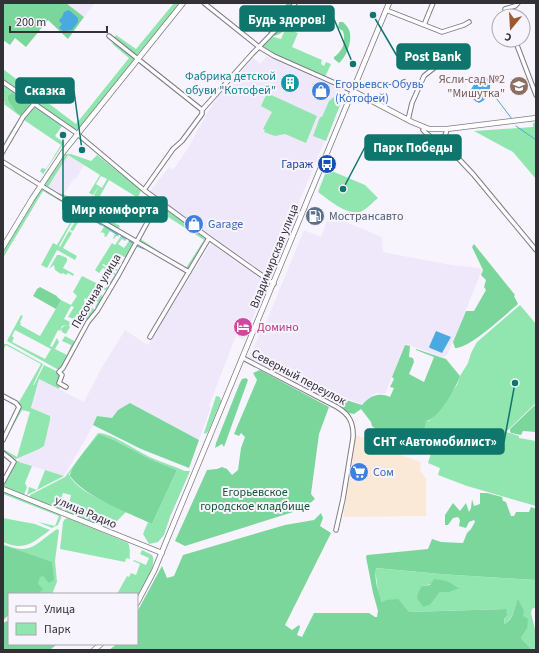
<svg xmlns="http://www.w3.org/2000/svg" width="539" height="653" font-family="'Source Sans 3',sans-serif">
<rect width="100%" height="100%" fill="#f8f4fe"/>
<path fill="#fbe9d8" d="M355,435L402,448L401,455L421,462L420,470L426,479V516L344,517V511L353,460L351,458Z"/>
<path fill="#efe8fb" d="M66,3H95L84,17Z
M267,56L342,90L340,94L344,95L268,276L152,193L151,190L169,167L173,170L188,148L209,110L218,97L253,58L260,64Z
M68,155L84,165L76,179L74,178L64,194L62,193L61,195L48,187Z
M329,215L382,237L383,252L451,265L480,268L482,270L448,354L443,357L405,344L385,394L376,393L367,399L361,404L345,398L339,406L249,359L263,325H265L304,230L321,237Z
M211,243L267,283L244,340L236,336L209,406L211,407L199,440L130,403L118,410L112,418L97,416L88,435L64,476L18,462L39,379L84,402L101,369L125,330L148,345Z"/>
<path fill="#91e6af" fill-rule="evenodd" d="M174,3H181L137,55L136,56L114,38L116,35L136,49Z
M289,30L298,33L292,47L322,60L321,64L324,66L326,62L331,64L325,77L275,55L262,47L271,36L281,39L284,32Z
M111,43C119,44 131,53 134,60L79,130L74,129L3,79V69L76,124L129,58Z
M3,84L29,102L31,105L3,148C4,141 15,124 21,117L4,104L5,102L3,101Z
M267,93L317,116L306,143L285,134L275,136L264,132L265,130L263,129L272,112L261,106Z
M334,97L342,100L326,141L313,136L320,117H322L329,101Z
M33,108H37L62,126L55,136L64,143L43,174L40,171L42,168L46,169L61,145L24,120L4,152L6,153L3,157V152L23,119Z
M536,122V179L513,152L474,131L533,127V123Z
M66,154H71L91,161L97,155L141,190L138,198L109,180L92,210L120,226L118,230L85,211L87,208L90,209L92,207L89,206L92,202L95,203L96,200L92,198L94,196L98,198L94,195L99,186L102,188L107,179L101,176L96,184L99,186L93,195L89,193L100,175L68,155L48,187L61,195L62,193L83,205L81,208L44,185Z
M327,169L365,185L378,198C373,202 366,210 360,212C346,215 329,200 318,192Z
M42,188L78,211L59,246L60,247L69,231L72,233L63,248L77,256L75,260L57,250L47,268L41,265L53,243L57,245L77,211L43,191L3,258V251Z
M158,205L163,206L206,239L189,270H187L173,262V261L186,268L204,240L157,210L141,238L142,240L169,258L168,259L140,241V238Z
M81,212L119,234L118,236H116L114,239L113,238L115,234L110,231L106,237L104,236L105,234L102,232L100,233L104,227L83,214L73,231L70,230Z
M121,236L126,240L125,241L122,239L118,244L124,248L129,241L134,243L126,258L119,254L112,266L118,270L117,271L103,264L102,265L116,274L108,289L105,290L96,285L92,292L96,295L98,293L102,295V299L97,308L95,307L98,302L96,301L97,299L90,295L88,300L85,298L84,300L85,303L82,310L87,313L90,307L96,310L88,320L77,314L74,319L68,317L74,307L71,306L64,319L70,322L69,324L71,326L68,325L70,327L66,334L62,332L61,329L64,326L67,325L62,326L60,331L58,330L50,346L52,347L57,338L59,342L55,349L67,355L71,345L62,341L65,336L76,342L61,369H57L7,341L21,315L23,316L20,322L21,323L20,325L40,336L61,300L71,305L77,296L73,292L82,276L106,288L115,275L103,268L99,273L95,270L112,243L115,245ZM15,330L51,349L45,359L12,342L14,338L12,336Z
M57,255H60L67,258V261L63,268L74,274L73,276L68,273L66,275L63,273L61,274L55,270L54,265L49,269Z
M520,305L536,324V403L506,432L519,436V438L536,441V506L467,486L438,475L440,468L428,463L432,450L402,446V443L412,429L426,421H429L437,413L457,385L460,376L468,363L471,353L477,342Z
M4,344H7L43,364L33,385H34L44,365L58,372L60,374L57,383L60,385L59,389L39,379L31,408L50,416V420L44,446L39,449L16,459L3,452V449L17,457L30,412L22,410L3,444V441L22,406L3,395V394L19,402L41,364L6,345L3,350Z
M216,396L220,397L221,401L208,432L205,434L204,433Z
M98,433C112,433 138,452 152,458C163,463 174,466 185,471H190L170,517L164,535L158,542L149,544L143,534L148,522L152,524L177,470L150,459L114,440L99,434L75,465L69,474C75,491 111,504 126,512L110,528L91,523L65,511L66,503L69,504L71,495L63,493L60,501L64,503L62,510L30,497V495L65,477Z
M17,461H19V462L32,466L25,483L27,487L24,495L5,487L3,485Z
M45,470L64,476L27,495L29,487L37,490Z
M3,491L61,515V518L58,525L52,528L38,522L55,526L59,516L3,494Z
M3,518L35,524L50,530C34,542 24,552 3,542Z
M68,518L128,543C131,548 129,554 130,559L126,558L125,562L60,549L63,522L65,519Z
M57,529L59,530L55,561L57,582L52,594H40L38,584L40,576H43L53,580L3,544C31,556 35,544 57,529Z
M142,550L152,555C158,564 143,587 137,596V594H117L127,576L129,577L131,573L136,575L140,564L133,561L134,560L146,565L149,558L140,554Z
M375,568L440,574L536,580V607L532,609L531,613L536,633V650H532L521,638L527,629L523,616L516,603C515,610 511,621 504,624L505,609L409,612L382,602L378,592ZM447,581L450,583L459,587V588L450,592H440L431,604L422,586Z"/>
<path fill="#7bd69c" d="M3,3H66L84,17L68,39L48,20L26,47L15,38L10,45L3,40Z
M287,3H294L293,10L296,14L295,21L292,27C284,30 281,34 274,36L268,33L271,26Z
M339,22H343C345,24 348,27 349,30C353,40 347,56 339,63L334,59V57C343,50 346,43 343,31L338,28Z
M12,93L28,103L29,106L22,114L20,115L16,112L8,100V96Z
M474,244L515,295L514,296L518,304C506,314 469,349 455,348L453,342L466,311H474L486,290L484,287L486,280L481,275L483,270L472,247Z
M40,287L57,296V297L61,300L56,309L33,296L37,289Z
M405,345L410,346L409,357L413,358L414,362L409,374L424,382L434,357L416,350V349L446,359L460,376C457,386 438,420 426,421L424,429H412L402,443H397L398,440L391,434C384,435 377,430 372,426L371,422L361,409L354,414L349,413L341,407L346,402L343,399L362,405C369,396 379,392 390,397L394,388L390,387L394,379L392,377Z
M260,370L329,407L319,434L311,494L315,499L303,509L185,546L175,541L207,470L217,469L222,467L227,469L232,475L238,470L241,448L245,437L241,433L239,436L234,434L257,380L253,373Z
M246,378L248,380L224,447L222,444L215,448L216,443L239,385L242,379Z
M130,403L199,440L189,468L141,449L93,425L97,416L112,418L118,410Z
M535,405L536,432L523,431L521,435L511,433L510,431V429Z
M99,434L114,440L150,459L177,470L152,524C129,513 85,497 70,476C70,466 92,443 99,434Z
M480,493H487L502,497L503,501L506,502L511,516H514L516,512H529L531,507L536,509V580L440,574L376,568C374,579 378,592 382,602L387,600L398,599L409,612L506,609L507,615L504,619V624C514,620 514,607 518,599L524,611L523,616L528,619L527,629L521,638L532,650H109L117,644H137V612L162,566L167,578L174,576L183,555L285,525L314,520L321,513L323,518L320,526L331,533L285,625L292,630L299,625L300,627L297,635L302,637L314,613H369L375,617H377L378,611L373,593L366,557L367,555L428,549L432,539L441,542L463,543L467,533L471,529L475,522L474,520L469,522L466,528L459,526L460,520L458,517L453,518L448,525H445V515L453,503L460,511L466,503L469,512L471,508L472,499L474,506L480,504Z
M3,545L52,562L54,580L49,583L43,576L40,577L38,584L43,589L39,593L40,594H9V615L3,620Z
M434,579L447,581L460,588L450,592H440L431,604L423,607L417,598L418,593L422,586L430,585Z
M9,620V644H57L50,650H3V623Z"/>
<path fill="#4aa9e1" d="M69,10L78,18V22L72,30L63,31L59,28L62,24L59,21L60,19L62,17L64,12Z
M485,76L490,81C491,90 488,100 479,103L475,101L469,94C471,87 478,79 485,76Z
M436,331L451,337L442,353L430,348L429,347Z"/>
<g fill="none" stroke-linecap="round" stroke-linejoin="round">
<path stroke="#4aa9e1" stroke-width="1" d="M490,90L512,119
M516,126L536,140
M82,213L101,225
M104,226L118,235
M121,236L126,239
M129,241L133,243
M137,246L144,249"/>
<g stroke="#807c87" stroke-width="5.5">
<path id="minor" d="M204,3L259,47L274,56L353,91
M386,10L442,32L464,25L469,22
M506,16L505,9L515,6L518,3
M424,25L433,3
M109,36L202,110
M515,40L536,95
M3,82L75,132L144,190L209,238L274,284
M408,120L412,103L424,76L434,68
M424,127L423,130L427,134L457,157L473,174L536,250
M441,144L446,133L447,129
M3,151L23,117L34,104
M3,162L58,196L189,272
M144,190L173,149L182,141L202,114V110L252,54L286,19L295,3
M150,337L209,238
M243,358L337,407C349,414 354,423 353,438L343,499L336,530
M66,387L59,383L62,375L59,372L63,368L88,322L97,311L119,274L159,201
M3,396L16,403L19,407L3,440
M3,453L14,462L3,482"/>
</g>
<g stroke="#807c87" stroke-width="6">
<path id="tertiary" d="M353,91L412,122L429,129H447L536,118
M3,247L32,199L64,151L183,3
M3,489L162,553
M137,603L154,571L389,3
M94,650L101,644"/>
</g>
<use href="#minor" stroke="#fff" stroke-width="3.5"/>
<use href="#tertiary" stroke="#fff" stroke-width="4.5"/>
</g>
<defs>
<g id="building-disc" transform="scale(1)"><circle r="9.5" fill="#0f9aa8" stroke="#f8f4fe"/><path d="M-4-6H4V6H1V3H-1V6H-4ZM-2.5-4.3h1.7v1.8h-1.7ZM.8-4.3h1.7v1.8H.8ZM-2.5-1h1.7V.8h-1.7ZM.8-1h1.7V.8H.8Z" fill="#fff"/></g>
<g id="school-disc" transform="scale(1)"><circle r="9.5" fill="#8d6e63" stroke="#f8f4fe"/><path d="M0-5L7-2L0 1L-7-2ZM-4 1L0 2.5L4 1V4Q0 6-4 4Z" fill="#fff"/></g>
<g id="shop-disc" transform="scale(1)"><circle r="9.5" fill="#3f7fe0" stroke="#f8f4fe"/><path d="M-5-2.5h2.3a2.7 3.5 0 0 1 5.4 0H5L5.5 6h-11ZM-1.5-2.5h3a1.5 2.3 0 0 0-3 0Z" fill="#fff"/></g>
<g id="bus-disc" transform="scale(1)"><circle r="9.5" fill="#1a4fb4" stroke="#f8f4fe"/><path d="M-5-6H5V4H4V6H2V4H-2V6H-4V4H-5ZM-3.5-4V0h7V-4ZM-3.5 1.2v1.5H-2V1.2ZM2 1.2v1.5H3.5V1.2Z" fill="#fff"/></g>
<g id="fuel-disc" transform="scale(1)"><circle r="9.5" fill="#5c6f8a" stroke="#f8f4fe"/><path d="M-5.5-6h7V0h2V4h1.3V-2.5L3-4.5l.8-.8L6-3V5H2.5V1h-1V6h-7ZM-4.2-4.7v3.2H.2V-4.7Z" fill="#fff"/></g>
<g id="hotel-disc" transform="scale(1)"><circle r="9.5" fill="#d1479c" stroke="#f8f4fe"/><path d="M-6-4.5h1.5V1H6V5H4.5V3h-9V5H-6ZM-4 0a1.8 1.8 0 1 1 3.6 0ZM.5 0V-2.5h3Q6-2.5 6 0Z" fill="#fff"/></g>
<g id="supermarket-disc" transform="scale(1)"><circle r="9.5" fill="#3f7fe0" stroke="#f8f4fe"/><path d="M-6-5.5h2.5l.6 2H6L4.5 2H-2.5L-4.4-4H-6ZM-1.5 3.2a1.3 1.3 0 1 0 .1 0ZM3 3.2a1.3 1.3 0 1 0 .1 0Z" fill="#fff"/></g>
</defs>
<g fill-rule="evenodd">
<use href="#building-disc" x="290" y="83"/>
<use href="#school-disc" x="519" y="86"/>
<use href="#shop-disc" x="321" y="91"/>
<use href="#bus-disc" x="327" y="164"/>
<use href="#fuel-disc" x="315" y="216"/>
<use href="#shop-disc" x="194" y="224"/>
<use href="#hotel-disc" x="243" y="327"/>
<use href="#supermarket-disc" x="359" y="472"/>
</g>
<g text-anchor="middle" stroke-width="4" stroke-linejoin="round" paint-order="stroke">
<g font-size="12" fill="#0d838f" stroke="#f8f4fe" text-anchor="end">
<text x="276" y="80">Фабрика детской<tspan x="276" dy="14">обуви "Котофей"</tspan></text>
</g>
<g font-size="12" fill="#785e54" stroke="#f8f4fe" text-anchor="end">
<text x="505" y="83">Ясли-сад №2<tspan x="505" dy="14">"Мишутка"</tspan></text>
</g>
<g font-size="12" fill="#366cbe" stroke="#f8f4fe" text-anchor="start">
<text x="335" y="88">Егорьевск-Обувь<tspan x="335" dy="14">(Котофей)</tspan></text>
<text x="208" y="228">Garage</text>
<text x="373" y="476">Сом</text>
</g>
<g font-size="12" fill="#164399" stroke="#f8f4fe" text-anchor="end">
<text x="313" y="168">Гараж</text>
</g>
<g font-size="12" fill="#4e5e75" stroke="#f8f4fe" text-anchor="start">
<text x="329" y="220">Мострансавто</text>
</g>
<g font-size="12" fill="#323135" stroke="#f8f4fe">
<text transform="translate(274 256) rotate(-68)" y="4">Владимирская улица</text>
<text transform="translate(96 291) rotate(-59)" y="4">Песочная улица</text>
<text transform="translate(299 377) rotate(28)" y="4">Северный переулок</text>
<text transform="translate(86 512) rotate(23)" y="4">улица Радио</text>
</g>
<g font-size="12" fill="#b23c85" stroke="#f8f4fe" text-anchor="start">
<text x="257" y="331">Домино</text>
</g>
<g font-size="12" fill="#145733" stroke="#f8f4fe">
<text x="255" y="496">Егорьевское<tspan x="255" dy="14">городское кладбище</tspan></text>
</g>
</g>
<path fill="none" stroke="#0f766e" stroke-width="1.5" d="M353 64L334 19M373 15L397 56M82 150L74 91M343 189L365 147M63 135L63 210M515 383L504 442"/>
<g fill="#0f766e" stroke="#f8f4fe" stroke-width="1.5">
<circle cx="353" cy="64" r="4"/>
<circle cx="373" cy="15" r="4"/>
<circle cx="82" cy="150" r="4"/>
<circle cx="343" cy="189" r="4"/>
<circle cx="63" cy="135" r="4"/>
<circle cx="515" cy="383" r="4"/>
</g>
<g fill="#0f766e" stroke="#0f766e" stroke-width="1.5">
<rect x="240" y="6" width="94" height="25" rx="4"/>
<rect x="397" y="44" width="73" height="25" rx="4"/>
<rect x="16" y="78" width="58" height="25" rx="4"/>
<rect x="365" y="135" width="96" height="25" rx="4"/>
<rect x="63" y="197" width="104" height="25" rx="4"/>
<rect x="365" y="429" width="139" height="25" rx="4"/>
</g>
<g font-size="13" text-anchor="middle" font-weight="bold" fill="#fff">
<text x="287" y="24">Будь здоров!</text>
<text x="433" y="61">Post Bank</text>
<text x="45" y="95">Сказка</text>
<text x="413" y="152">Парк Победы</text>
<text x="115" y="214">Мир комфорта</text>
<text x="435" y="446">СНТ «Автомобилист»</text>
</g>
<rect width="539" height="653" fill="none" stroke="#323135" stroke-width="8"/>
<rect x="8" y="593" width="130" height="52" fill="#f8f4fe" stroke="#a9a6ae"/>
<rect x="16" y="606" width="20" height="6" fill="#ffffff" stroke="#a9a6ae"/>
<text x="44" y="613" font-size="12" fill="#323135">Улица</text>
<rect x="16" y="623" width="20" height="12" fill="#91e6af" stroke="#a9a6ae"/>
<text x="44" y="633" font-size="12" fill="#323135">Парк</text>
<g transform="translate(511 28) rotate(198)"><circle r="19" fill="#f8f4fe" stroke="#a9a6ae"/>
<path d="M0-3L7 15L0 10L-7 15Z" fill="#9e5a2c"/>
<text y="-6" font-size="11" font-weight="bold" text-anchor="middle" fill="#323135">С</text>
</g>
<path d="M10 26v6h97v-6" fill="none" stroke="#323135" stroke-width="2"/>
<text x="16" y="26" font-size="12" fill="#323135" stroke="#f8f4fe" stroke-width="3" paint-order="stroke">200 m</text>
</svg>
